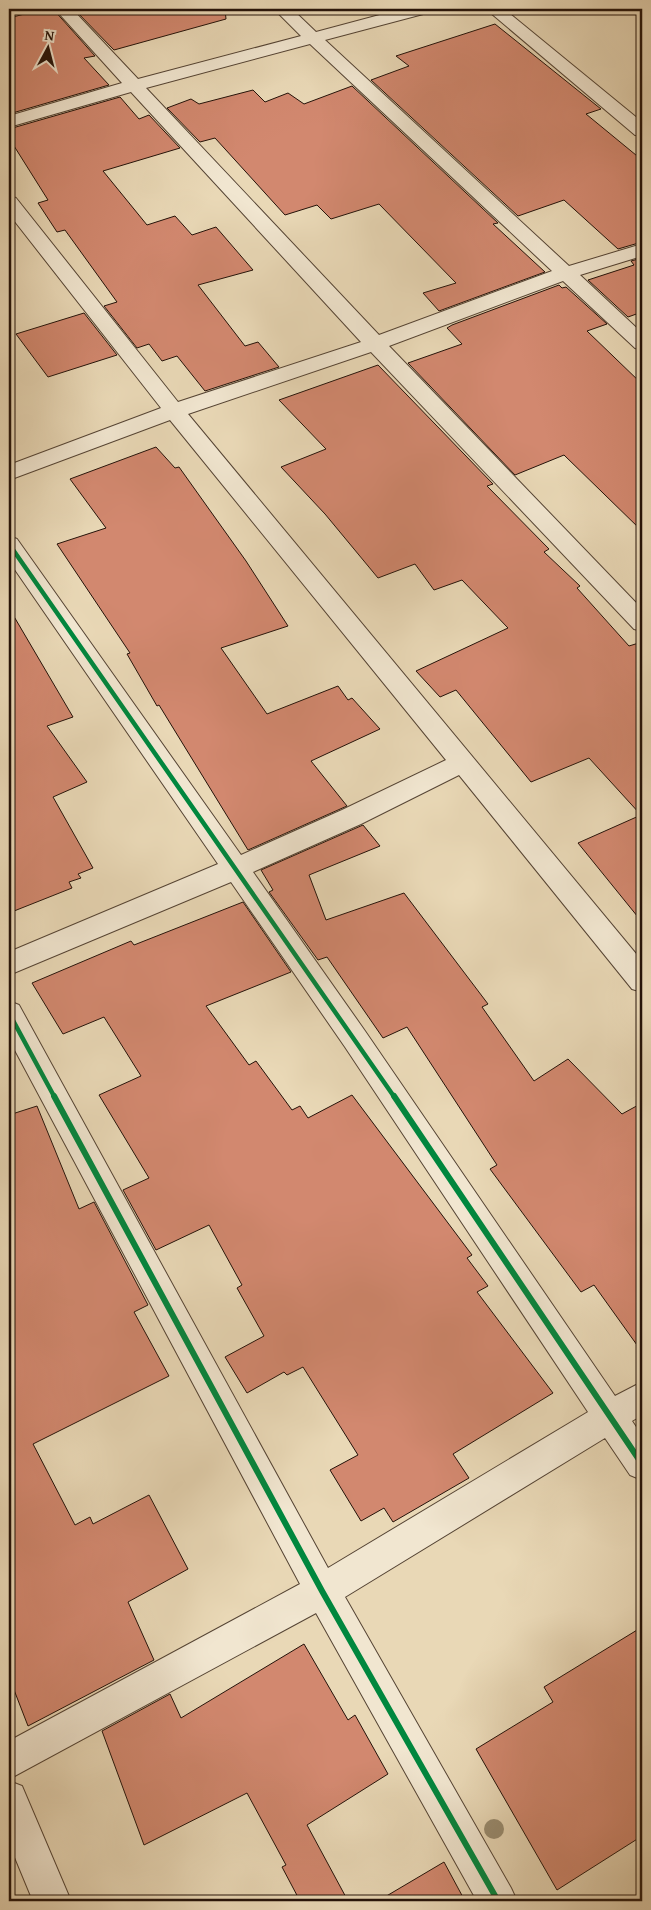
<svg xmlns="http://www.w3.org/2000/svg" width="651" height="1910" font-family="'Gentium Book Plus',serif">
<rect width="100%" height="100%" fill="#e9d8b6"/>
<filter id="stains"><feTurbulence type="fractalNoise" baseFrequency=".004" numOctaves="4"/><feColorMatrix values="0 0 0 0 .2 0 0 0 0 .09 0 0 0 0 .02 0 0 0 .5 -.17"/></filter>
<radialGradient id="worn" r=".72"><stop offset=".6" stop-color="#630" stop-opacity="0"/><stop offset="1" stop-color="#630" stop-opacity=".3"/></radialGradient>
<path fill="#d2886f" stroke="#241209" d="M44,9H53L95,56L84,58L109,85L9,114V18Z
M74,9H225L226,19L114,50Z
M495,24L601,109L586,114L642,160V242L618,249L564,200L518,216L371,80L409,66L396,56Z
M352,86L498,223L493,224L545,272L439,311L423,293L456,283L379,204L331,219L317,205L285,215L215,138L200,142L167,108L191,99L199,104L253,90L265,102L288,93L304,104Z
M120,97L139,119L149,115L180,148L103,171L147,225L175,216L192,235L216,227L253,270L198,285L245,346L258,342L279,367L205,391L177,356L162,361L149,344L137,348L104,306L117,302L65,230L57,232L38,203L48,200L9,138V129Z
M642,258V312L628,317L588,280L634,265L631,261Z
M559,285L562,288L566,287L607,324L587,331L642,384V531L564,455L515,475L408,363L462,344L447,328L452,325Z
M84,313L117,355L48,377L16,334Z
M378,365L493,484L487,486L549,549L544,552L580,586L577,588L629,646L642,642V922L578,843L641,815L589,758L531,782L456,690L440,697L416,671L508,628L462,580L434,590L415,564L378,578L325,514L281,467L326,449L279,400Z
M156,447L175,468L179,467L246,561L288,626L221,648L267,714L338,686L348,700L352,698L380,729L311,761L347,806L248,850L159,705L157,706L127,654L130,653L57,544L106,528L70,479Z
M9,608L73,717L47,726L87,782L53,797L93,868L78,874L81,878L69,882L72,888L9,913Z
M363,825L380,846L309,875L326,920L404,893L488,1004L482,1007L534,1081L568,1059L622,1114L642,1103V1352L594,1285L581,1292L490,1169L497,1165L407,1027L383,1038L327,957L318,960L269,892L273,890L261,870Z
M243,902L291,972L206,1006L249,1065L256,1061L292,1110L300,1106L308,1118L352,1095L472,1255L467,1258L488,1286L477,1292L553,1393L453,1454L469,1478L393,1522L384,1508L361,1521L330,1470L358,1455L303,1367L287,1375L284,1372L247,1393L225,1357L264,1336L237,1288L242,1285L209,1225L156,1250L123,1190L149,1178L99,1095L141,1076L104,1017L63,1034L32,983L131,941L134,945Z
M37,1106L79,1209L94,1202L148,1305L134,1312L169,1376L33,1444L75,1525L90,1517L93,1524L149,1495L188,1569L128,1602L154,1660L28,1726L9,1677V1115Z
M642,1627V1836L557,1890L476,1749L553,1702L544,1687Z
M304,1644L348,1720L355,1715L388,1774L307,1825L348,1901H300L282,1867L286,1865L247,1793L144,1845L102,1731L170,1694L181,1718Z
M444,1862L465,1901H378Z"/>
<g fill="none" stroke-linecap="round" stroke-linejoin="round">
<g stroke="#554434" stroke-width="2">
<path id="minor" d="M55,9H72L138,79L301,36L274,9H292L316,32L402,9H429L427,13L325,40L569,266L642,244V256L580,275L642,333V350L635,348L563,281L389,346L642,609V631L634,629L371,352L188,414L642,961V992L632,989L459,775L361,824L253,872L365,1031L615,1396L642,1382V1415L632,1421L642,1436V1480L630,1475L605,1438L345,1597L511,1888L517,1901H477L316,1613L9,1779V1741L300,1584L9,1039V1001L19,1005L328,1568L588,1412L345,1047L231,882L9,975V952L218,864L9,561V536L17,539L241,855L342,810L446,760L170,420L9,480V465L161,408L9,214V196L16,198L178,402L361,342L131,92L9,127V116L122,83ZM310,44L552,271L379,335L146,88Z
M486,9H504L642,122V136L635,135Z
M9,1781L22,1786L71,1901H33L9,1843Z"/>
</g>
<use href="#minor" fill="#f1e6d0" fill-rule="evenodd"/>
<g stroke="#f1e6d0" stroke-width="8">
<path id="cycleway-far1" d="M9,544L395,1098
M9,1013L55,1098"/>
</g>
<g stroke="#f1e6d0" stroke-width="9">
<path id="cycleway" d="M54,1096L322,1591L498,1901
M394,1096L642,1464"/>
</g>
<use href="#cycleway-far1" stroke="#00873e" stroke-width="4.5"/>
<use href="#cycleway" stroke="#00873e" stroke-width="6"/>
</g>
<circle fill="#998c70" cx="494" cy="1829" r="10"/>
<rect width="651" height="1910" fill="none" stroke="#e9d8b6" stroke-width="30"/>
<rect x="10" y="10" width="631" height="1890" fill="none" stroke="#241209" stroke-width="2.5"/>
<rect x="15" y="15" width="621" height="1880" fill="none" stroke="#241209"/>
<g transform="translate(48 48) rotate(7)" stroke="#f1e6d0" stroke-width="4" paint-order="stroke">
<path d="M0-4L9 19L0 12L-9 19Z" fill="#241209"/>
<text y="-8" font-size="14" font-weight="bold" text-anchor="middle" fill="#241209">N</text>
</g>
<rect width="100%" height="100%" filter="url(#stains)"/>
<rect width="100%" height="100%" fill="url(#worn)"/>
</svg>
